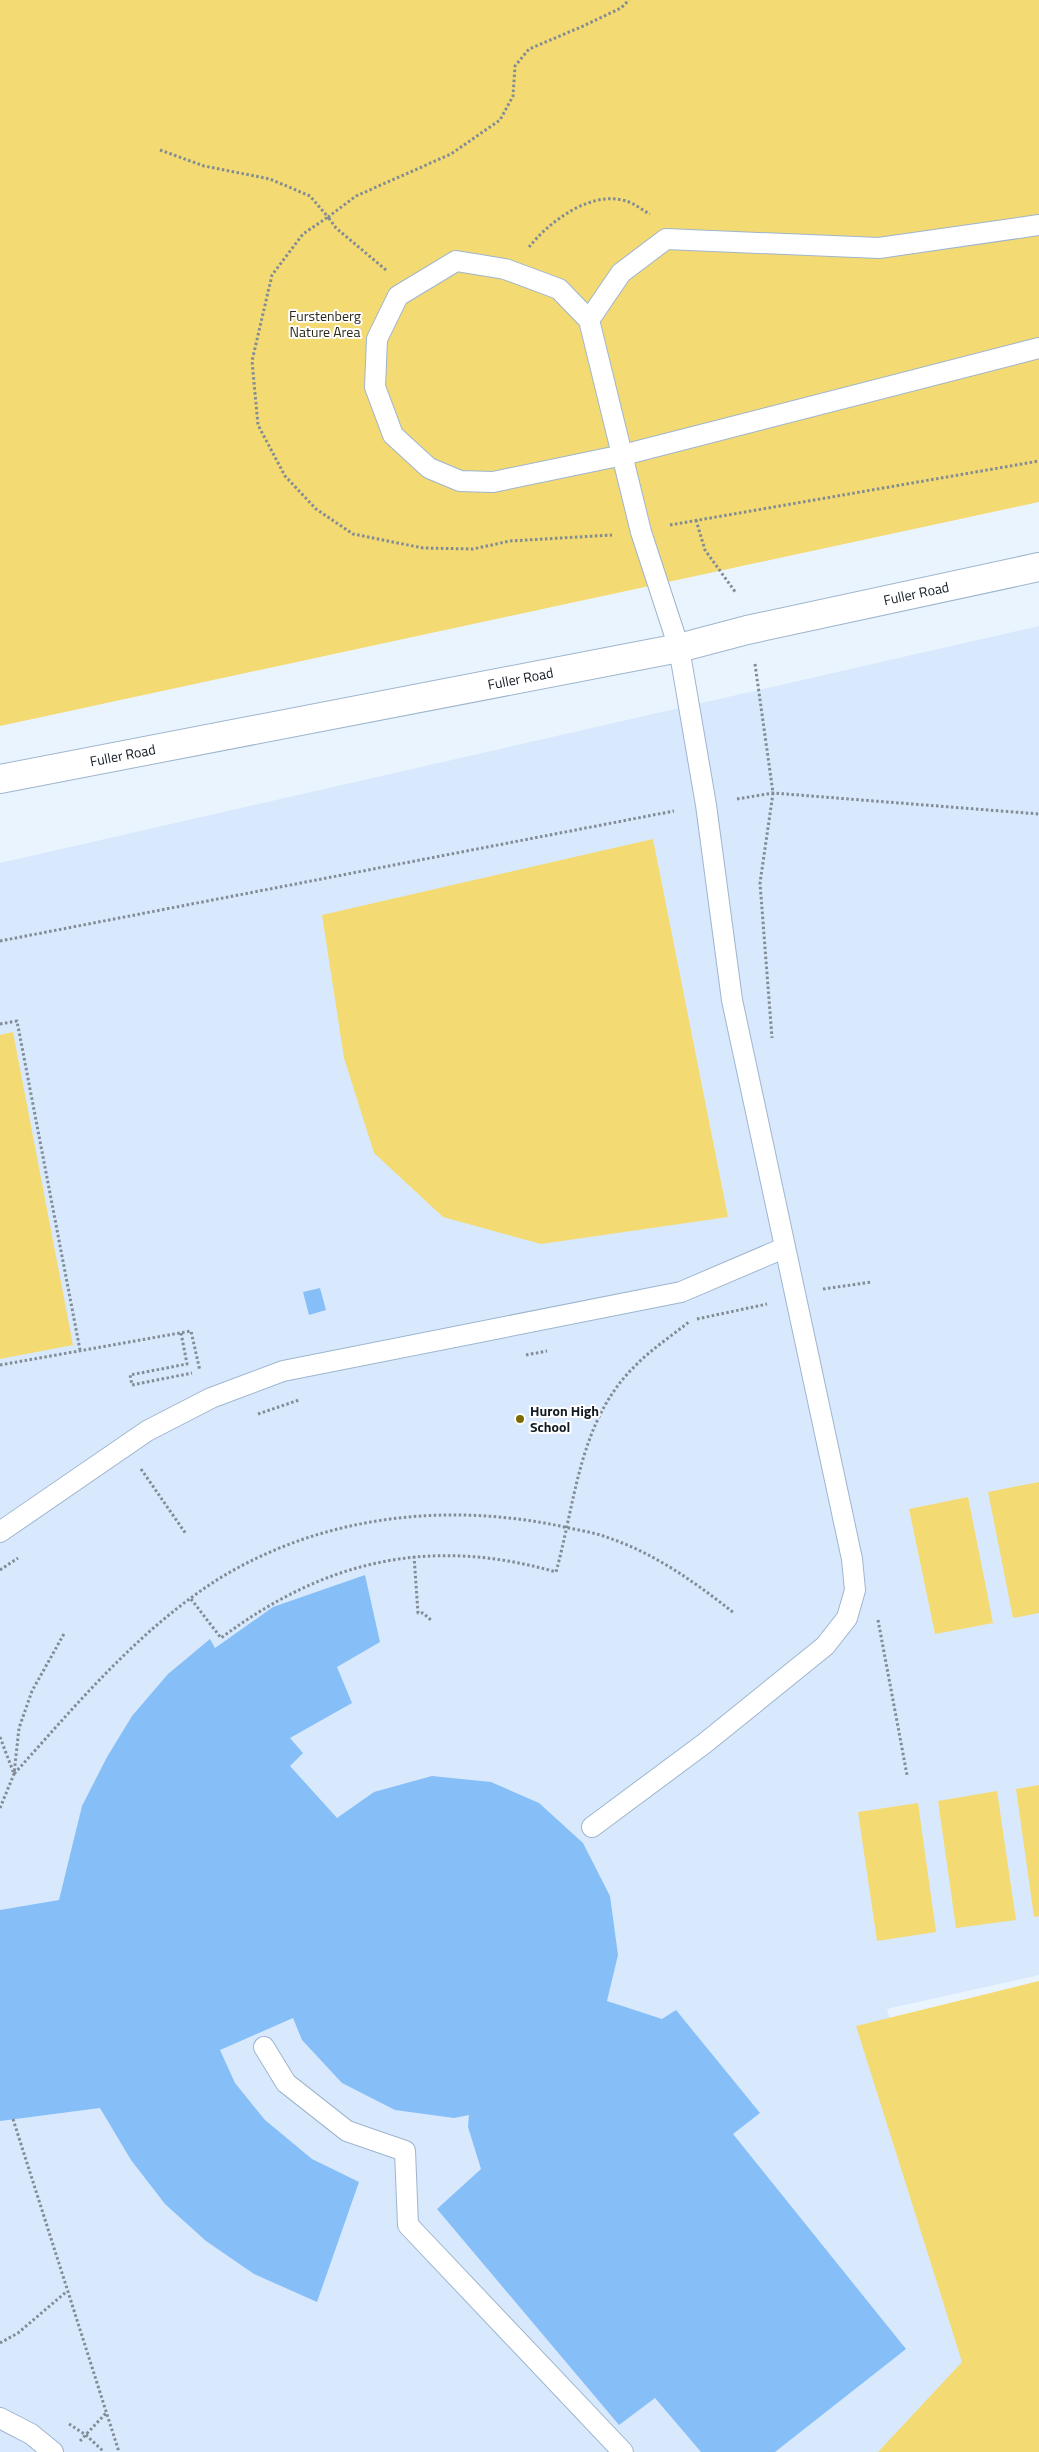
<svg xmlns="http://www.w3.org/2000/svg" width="1039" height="2452" font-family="'Titillium Web',sans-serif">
<rect width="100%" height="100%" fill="#eaf4fe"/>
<path fill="#d8e9fd" d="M1039,626V1975L887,2009L986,2367L908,2452H0V863Z"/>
<path fill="#f4da73" d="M0,0H1039V502L0,726Z
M653,839L728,1217L541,1244L443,1217L374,1153L344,1058L322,915Z
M13,1032L73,1345L0,1359V1035Z
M1039,1482V1613L1013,1618L988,1492Z
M968,1497L993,1623L935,1634L909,1509Z
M1039,1785V1916L1034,1917L1016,1789Z
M997,1791L1016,1920L956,1928L938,1801Z
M918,1803L936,1932L877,1941L858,1812Z
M1039,1981V2452H878L962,2362L856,2026Z"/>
<path fill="#86bef8" d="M320,1288L326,1310L309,1315L303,1292Z
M365,1575L380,1642L337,1667L352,1703L290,1738L303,1753L290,1766L337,1818L374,1792L432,1776L491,1782L539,1803L583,1843L610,1896L618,1955L607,2001L662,2019L676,2010L760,2113L733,2134L906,2349L775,2452H701L655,2398L619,2425L437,2209L481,2169L468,2127L469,2115L454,2118L395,2110L342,2083L302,2040L293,2018L220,2050L235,2083L265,2120L312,2159L359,2182L317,2302L254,2274L206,2241L165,2204L131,2160L100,2108L0,2121V1910L59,1900L82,1806L107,1757L132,1716L168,1674L210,1639L215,1648L273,1607Z"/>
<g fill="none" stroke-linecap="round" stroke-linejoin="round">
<g stroke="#9eb5ce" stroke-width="22">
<path id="lane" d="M589,320L621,273L666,239L879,248L1039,225
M0,1532L147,1431L211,1398L283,1371L681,1292L784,1248
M592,1827L705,1743L825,1646L847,1618L855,1590L852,1559L732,1000L706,805L679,648L641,532L589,320L559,289L505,269L456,261L398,296L377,339L375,387L393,435L429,468L460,481L493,482L623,455L1039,348
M264,2047L286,2083L347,2131L405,2151L408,2225L623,2452
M0,2418L31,2434L53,2452"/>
</g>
<g stroke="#9eb5ce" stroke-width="30">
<g id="secondary">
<path id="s1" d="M0,779L679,648L747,630L1039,567"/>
</g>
</g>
<path stroke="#828c95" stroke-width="3" stroke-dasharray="2.5 2.5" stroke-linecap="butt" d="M160,150L204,166L270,179L310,196L328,217L356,196L451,154L500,120L513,96L515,66L529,49L581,27L621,8L629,0
M529,247C550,221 591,190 626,201C634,203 642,210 650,214
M386,270L336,228L328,217L303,234L272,275L252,361L258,425L285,476L316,509L353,534L423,548L473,549L510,541L612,535
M696,520L705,550L736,593
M670,525L1039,461
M755,664L773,793L760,883L772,1038
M737,799L773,793L1039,814
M0,941L674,811
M0,1024L17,1021L80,1350
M823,1289L872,1282
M697,1319L767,1304
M181,1333L187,1364L130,1375L132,1385L192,1373
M526,1355L547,1351
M0,1365L191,1331L200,1371
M258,1414L299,1400
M141,1469L186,1534
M414,1556L418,1613H423L432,1621
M0,1570L18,1558
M191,1599L221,1638C325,1560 430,1536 556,1572C576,1500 579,1419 637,1364C653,1348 673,1335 690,1321
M878,1620L907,1775
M0,1737L14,1774C77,1704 139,1629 220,1578C322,1516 444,1502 560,1526C576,1530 594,1532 609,1538C656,1554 696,1583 734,1613
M0,1808L14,1774L19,1728L32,1691L65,1632
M13,2119L119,2452
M0,2343L18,2333L66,2292
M69,2424L86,2435L104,2452
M80,2441L107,2412"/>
<use href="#lane" stroke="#fff" stroke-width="20"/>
<use href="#secondary" stroke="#fff" stroke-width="28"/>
</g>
<circle fill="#7e6a02" stroke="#fff" stroke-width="2" cx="520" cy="1419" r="5"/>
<g text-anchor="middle" stroke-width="4" stroke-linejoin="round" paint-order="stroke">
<g font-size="14" fill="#2e2917" stroke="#fff">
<text x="325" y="321">Furstenberg<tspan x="325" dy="16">Nature Area</tspan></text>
</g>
<g font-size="14" fill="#131c25" stroke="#fff">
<text dy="5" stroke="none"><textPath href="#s1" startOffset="935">Fuller Road</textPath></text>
<text dy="5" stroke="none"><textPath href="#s1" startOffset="530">Fuller Road</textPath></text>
<text dy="5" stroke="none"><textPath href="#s1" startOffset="125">Fuller Road</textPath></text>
</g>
<g font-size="14" font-weight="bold" fill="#131c25" stroke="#fff" text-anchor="start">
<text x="530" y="1416">Huron High<tspan x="530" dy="16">School</tspan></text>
</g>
</g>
</svg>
